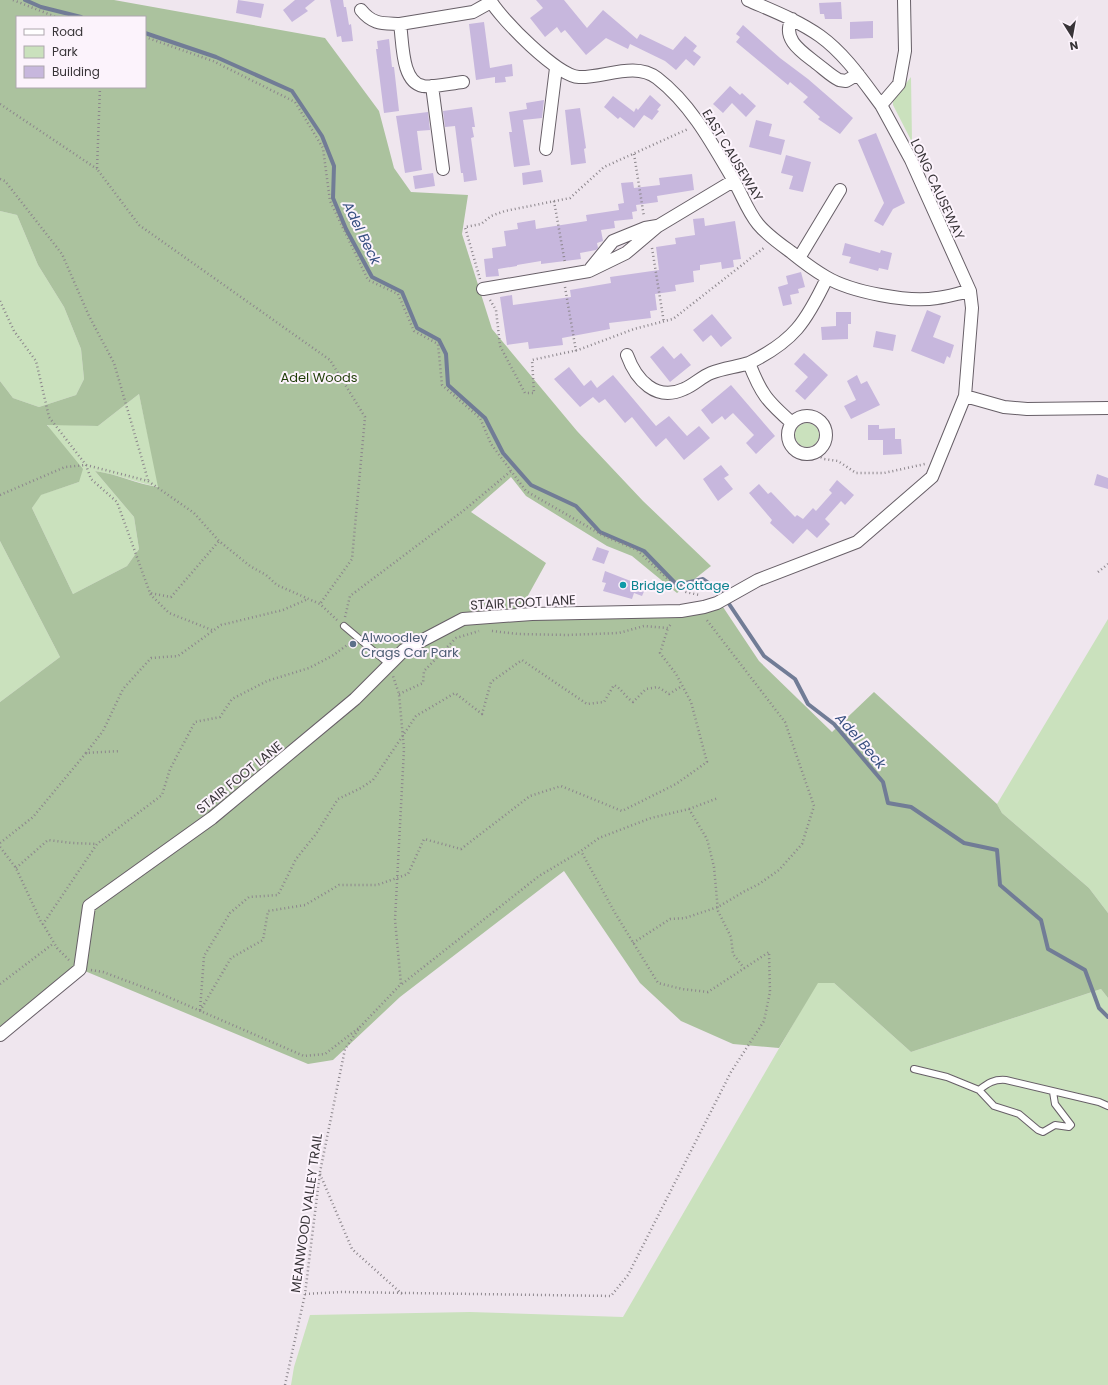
<svg xmlns="http://www.w3.org/2000/svg" width="1108" height="1385" font-family="Poppins,sans-serif">
<rect width="100%" height="100%" fill="#efe6ee"/>
<path fill="#cae1bd" d="M911,77L912,142L893,105V100Z
M0,211L17,215L38,265L64,307L81,349L84,379L76,395L39,407L13,398L0,381Z
M139,394L159,487C137,483 117,474 95,471L134,517L139,549L127,566L73,594L32,508L40,495L79,482L47,424L98,426Z
M795 435a12 12 0 1 1 24 0a12 12 0 1 1-24 0Z
M0,541L60,657L0,702Z
M1108,619V913L1089,888L1002,813L997,804Z
M817,983H834L911,1052L1101,989L1108,998V1385H291L294,1367L310,1315L470,1312L623,1317Z"/>
<path fill="#abc29e" fill-rule="evenodd" d="M0,0H114L325,38L379,111L394,168L411,192L468,195L462,234L492,329L577,431L643,501L711,566L677,593L632,556L607,546L526,496L511,477L471,512L546,563L515,619L672,617L723,607L759,661L832,732L874,692L997,804L1002,813L1089,888L1108,913V998L1101,989L911,1052L834,983H818L779,1048L733,1044L681,1021L640,983L564,871L400,997L333,1060L308,1064L80,969L0,1035V702L60,657L0,541V381L13,398L39,407L76,395L84,379L81,349L64,307L38,265L17,215L0,211ZM17,17H145V87H17ZM139,394L158,487C137,484 117,474 95,471L134,517L139,549L127,566L73,594L32,508L41,495L79,482L83,469L47,425L98,426Z"/>
<g fill="none" stroke-linecap="round" stroke-linejoin="round">
<path stroke="#717c96" stroke-width="4" d="M25,0L41,7L81,17
M145,33L216,57L292,91L322,136L334,166L333,198L346,229L372,277L402,292L417,328L439,340L446,354L448,385L485,418L503,453L531,485L576,506L600,532L644,551L677,585L703,579L721,592L764,656L795,679L808,704L834,724L883,782L888,803L911,807L964,843L997,850L1000,885L1041,920L1048,949L1085,970L1099,1008L1108,1017"/>
</g>
<path fill="#c7b7dd" d="M238,0L264,4L261,18L236,13Z
M295,0H315L305,8L308,11L292,22L283,10Z
M330,0H343L344,7H346L349,25L351,24L353,41L342,42L341,36L337,37Z
M536,0H564L587,28L603,10L637,39L640,34L673,50L685,36L697,46L693,51L701,57L694,66L686,59L676,70L665,61L630,44L628,49L606,38L586,55L565,30L561,33L557,27L545,37L530,18L543,8Z
M841,2L842,19H825L824,14H820L819,3Z
M873,21V38L850,39V22Z
M484,22L490,68L512,64L513,76L505,77L506,82L495,83V77L476,80L469,24Z
M743,25L780,58L808,79L853,118L840,134L818,119L820,117L803,102L808,97L790,82L788,85L736,42L740,37L736,34Z
M389,39L392,67H394L399,111L384,113L376,49H378L377,41Z
M730,86L740,95L742,93L756,106L746,117L732,103L723,113L713,104Z
M650,95L661,105L657,110L659,111L652,120L644,115L634,128L620,117L618,119L604,107L613,96L634,112L636,108L638,110Z
M544,100L542,118L523,120L530,165L514,167L509,132H512L509,112L527,109L526,103Z
M472,107L475,127H472L474,137L471,138L477,180L464,182L463,173H461L455,126L445,127L443,111Z
M580,108L586,148L584,149L586,163L571,165L565,110Z
M428,112L430,130L417,131L422,170L405,173L396,116Z
M756,120L772,124L769,136L785,140L781,155L749,147Z
M876,133L905,203L893,209L883,226L874,221L884,203L858,140Z
M786,155L811,162L803,192L789,189L793,176L781,173Z
M541,170L543,182L523,185L522,173Z
M433,173L435,186L415,189L413,176Z
M692,174L694,190L657,196L658,202L636,205L637,211L632,212L633,219L614,221L615,228L601,230L603,241L597,243L598,248L596,250L580,253L581,259L541,264V261L517,265V266L498,269L499,276L486,277L484,259L493,258L492,248L506,246L504,231L518,229L517,223L535,220L536,229L587,221L586,215L619,210L618,204L624,203L621,183L633,182L634,188L660,185L659,178Z
M704,218L705,226L735,221L741,259L733,260L734,267L722,269L721,262L700,265V270L693,271L694,282L675,285L676,291L655,294L657,310L650,311L651,318L609,323L610,329L562,338L563,345L529,349L528,342L507,345L500,297L512,295L513,305L571,297L570,290L611,283L610,277L659,270L656,247L676,244L675,238L695,235L693,219Z
M845,243L880,253L881,250L892,253L888,270L879,268L878,271L849,263L851,257L842,255Z
M801,272L805,287L798,289L799,293L790,295L792,304L783,306L778,287L788,284L786,276Z
M927,310L941,316L933,337L954,345L950,358L947,356L944,364L911,351Z
M836,312H851V324H848V339L822,340L821,327L836,326Z
M712,314L732,338L721,347L711,335L703,342L693,330Z
M876,331L896,335L893,351L873,347Z
M663,346L674,359L681,353L691,365L670,382L650,357Z
M804,353L828,375L805,400L795,391L808,377L794,364Z
M569,367L584,386L591,380L597,388L613,375L656,426L669,416L687,436L699,426L710,438L684,460L666,438L656,447L632,417L625,423L605,399L599,403L593,397L580,407L554,379Z
M857,375L861,384L867,381L880,405L851,419L844,406L856,400L847,381Z
M731,385L775,436L756,454L746,443L754,435L733,413L725,420L722,416L712,424L701,410Z
M868,425H879V429L895,428V439H901L902,454L883,455V440H868Z
M721,465L729,475L724,478L733,489L718,501L703,479Z
M1097,474L1108,478V489L1094,485Z
M837,480L854,495L845,505L841,501L825,519L830,524L817,538L807,529L793,544L770,523L772,520L749,493L759,484L768,494L771,492L795,517L797,515L803,519L813,508L816,511L832,493L829,490Z
M597,547L609,551L604,564L592,560Z
M605,571L646,587L642,596L634,593L632,599L603,591L606,583L602,582Z"/>
<g fill="none" stroke-linecap="round" stroke-linejoin="round">
<g stroke="#675f67" stroke-width="8">
<path id="lane" d="M344,626L389,664
M914,1069L947,1077L979,1090C988,1083 994,1079 1006,1080L1099,1102L1108,1106
M979,1090L994,1106L1019,1114L1038,1130L1043,1132L1055,1125L1069,1127L1071,1125L1055,1104L1053,1092"/>
</g>
<g stroke="#675f67" stroke-width="14">
<path id="street" d="M490,0C501,19 557,76 579,77C604,78 635,61 657,78C691,104 713,145 734,181C742,195 748,212 758,224C767,235 780,244 791,252C802,261 814,270 826,277C851,292 909,303 937,298C948,297 959,293 970,291
M748,0C773,11 797,20 820,36C845,54 863,81 881,105
M361,10C373,25 383,23 400,24
M792,19C781,39 802,52 816,63C824,69 831,76 839,80L846,81L858,74
M463,82C452,83 432,88 423,86C401,82 403,42 400,24L473,12L491,2
M432,86L443,169
M546,149L556,68
M799,258L840,190
M591,268L613,241L645,228L657,226
M483,289L589,271L626,253L658,226L733,181
M627,355C636,380 656,402 684,389C694,385 701,377 711,373C723,368 737,367 749,363
M965,396L1004,407L1027,409L1108,408
M788 435a19 19 0 1 1 38 0a19 19 0 1 1-38 0Z
M792,423C767,401 761,394 749,363C794,341 806,322 827,278
M0,1035L80,969L89,906L212,818L355,699L404,650L463,619L532,614L681,611L704,607L717,603L758,580L857,542L932,477L965,396L972,308L970,291L911,160L881,105L899,84L905,51L904,0"/>
</g>
<path stroke="#8c868c" stroke-width="2.5" stroke-dasharray="1 3" stroke-linecap="butt" d="M13,0L56,17
M145,37L213,61L295,102L323,148L330,201L368,280L398,294L414,331L438,344L442,385L480,418L491,444L526,491L604,536L637,550L675,586L686,592L699,595
M100,87L97,169L139,225L330,360L365,417L352,559L320,604
M0,104L97,169
M634,154L644,217
M0,179L5,181L62,254L89,316L114,363L148,480
M554,201L565,263
M652,248L664,323
M480,279L465,227L481,224L491,216L505,211L570,198L604,167L688,129
M565,287L576,351
M490,300L496,310L500,346L525,393H534L532,360L578,350L634,329L673,319L765,247
M0,301L14,331L36,361L49,417L86,465L91,479L117,502L150,593L171,597L219,541
M814,453L824,459L838,461L856,473H884L925,464
M0,495L65,467L86,465L148,481L194,513L219,541L250,566L266,575L277,585L320,604L337,620
M1098,572L1108,564
M150,594L169,613L212,630
M345,617L350,596L463,511L511,471
M492,631L518,634L567,635L619,633L644,626L668,628L671,624
M399,694L423,683L424,671L456,638L479,631
M86,753L103,731L123,689L151,658L178,656L221,625L283,610L308,599
M689,809L718,798
M0,843L33,817L86,753L120,751
M0,847L16,868L42,924
M16,868L48,840L72,843L97,844
M633,943L670,919L685,918L718,907L745,891L759,884L779,870L802,844L814,806L785,722L706,619
M69,960L57,948L43,924L97,844L162,795L170,769L195,722L220,717L232,699L267,681L309,668L332,656L350,643
M91,970L103,972L159,993L304,1056L325,1054L360,1027
M0,984L54,943
M402,984L539,876L581,851L599,838L651,818L689,809L707,839L714,867L718,911L731,937L733,954L744,968
M200,1010L204,956L230,913L249,897L278,895L296,859L316,834L338,799L361,788L373,780L416,716L455,693L482,714L491,682L522,660L587,704L604,702L614,685C622,689 625,697 633,702L646,689L658,687L669,694L682,686
M200,1011L231,958L263,940L268,911L305,905L339,885H377L408,874L424,839L461,849L530,796L561,786L622,811L676,784L707,762L691,702L676,674L660,653L668,628
M320,1174L352,1249L402,1294
M305,1294L341,1292L611,1296L628,1275L731,1072L764,1021L770,992L769,952L708,992L682,989L658,983L615,913L581,851
M285,1385L305,1294L320,1172L345,1049L360,1027L401,984L395,920L404,749L399,694L393,676"/>
<use href="#lane" stroke="#fff" stroke-width="6"/>
<use href="#street" stroke="#fff" stroke-width="12"/>
</g>
<circle fill="#0f9aa8" stroke="#fcf3fc" stroke-width="1.5" cx="623" cy="585" r="4"/>
<circle fill="#5c6f8a" stroke="#fcf3fc" stroke-width="1.5" cx="353" cy="644" r="4"/>
<g text-anchor="middle" stroke-width="4" stroke-linejoin="round" paint-order="stroke">
<g font-size="13" fill="#383438" stroke="#fcf3fc">
<text transform="translate(733 155) rotate(59)" y="5">EAST CAUSEWAY</text>
<text transform="translate(938 189) rotate(65)" y="5">LONG CAUSEWAY</text>
<text transform="translate(523 602) rotate(-3)" y="5">STAIR FOOT LANE</text>
<text transform="translate(239 777) rotate(-39)" y="5">STAIR FOOT LANE</text>
<text transform="translate(306 1213) rotate(-82)" y="5">MEANWOOD VALLEY TRAIL</text>
</g>
<g font-size="13" fill="#1f3d07" stroke="#fcf3fc">
<text x="319" y="382">Adel Woods</text>
</g>
<g font-size="13" fill="#0d838f" stroke="#fcf3fc" text-anchor="start">
<text x="631" y="590">Bridge Cottage</text>
</g>
<g font-size="13" fill="#4e5e75" stroke="#fcf3fc" text-anchor="start">
<text x="361" y="642">Alwoodley<tspan x="361" dy="15">Crags Car Park</tspan></text>
</g>
<g font-size="14" font-style="italic" fill="#374f80" stroke="#fcf3fc">
<text transform="translate(362 233) rotate(64)" y="5">Adel Beck</text>
<text transform="translate(861 741) rotate(49)" y="5">Adel Beck</text>
</g>
</g>
<rect x="16" y="16" width="130" height="72" fill="#fcf3fc" stroke="#aea7ae"/>
<rect x="24" y="29" width="20" height="6" fill="#ffffff" stroke="#aea7ae"/>
<text x="52" y="36" font-size="12" fill="#383438">Road</text>
<rect x="24" y="46" width="20" height="12" fill="#cae1bd" stroke="#aea7ae"/>
<text x="52" y="56" font-size="12" fill="#383438">Park</text>
<rect x="24" y="66" width="20" height="12" fill="#c7b7dd" stroke="#aea7ae"/>
<text x="52" y="76" font-size="12" fill="#383438">Building</text>
<g transform="translate(1072 36) rotate(169)" stroke="#fcf3fc" stroke-width="3" paint-order="stroke">
<path d="M0-3L7 15L0 10L-7 15Z" fill="#383438"/>
<text y="-6" font-size="11" font-weight="bold" text-anchor="middle" fill="#383438">N</text>
</g>
</svg>
